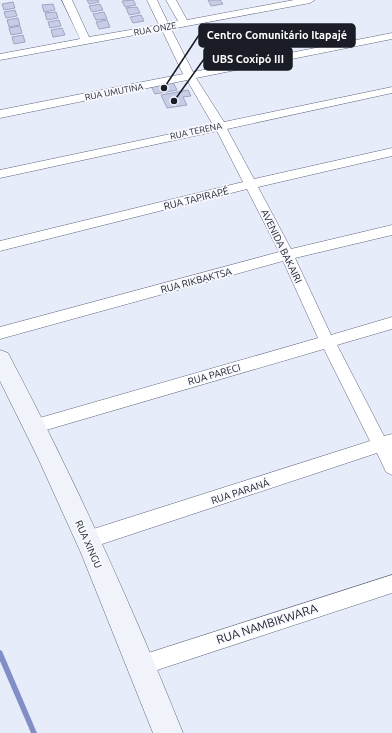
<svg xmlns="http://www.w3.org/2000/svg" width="392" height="733" font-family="Ubuntu,sans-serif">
<rect width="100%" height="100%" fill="#e7ecfb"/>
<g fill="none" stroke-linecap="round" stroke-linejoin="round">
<path fill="#828fc7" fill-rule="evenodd" d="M0,650L2,651L37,733H31L0,661Z"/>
</g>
<path fill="#c7cde7" stroke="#9ea5be" d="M87,0H98L99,2L89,4Z
M133,0L136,5L125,7L122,1Z
M208,0H220L223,4L211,6Z
M13,2L15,8L4,10L2,4Z
M53,4L55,10L44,12L42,5Z
M100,4L103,10L92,12L89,6Z
M137,7L140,13L129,15L126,8Z
M15,10L17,16L6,18L4,12Z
M56,12L58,18L47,20L45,13Z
M104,12L107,19L96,20L93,14Z
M141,15L144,21L133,23L130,17Z
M18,18L20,25L9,27L7,20Z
M59,20L61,26L50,28L48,22Z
M107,20L110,27L99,29L96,22Z
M20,26L22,33L11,35L9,28Z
M62,28L65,35L53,37L51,30Z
M23,35L25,42L14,44L12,37Z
M173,82L177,90L155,94L151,86Z
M188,90L191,96L183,97L187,105L167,108L161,95Z"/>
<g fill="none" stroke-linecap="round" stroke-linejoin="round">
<g stroke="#5f657c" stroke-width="1">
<path id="street" d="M62,0H72L89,37L159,25L147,0H157L168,23L178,21L166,0H176L187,20L294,0H315L310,3L171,29L193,72L392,33V39L196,78L224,122L392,87V93L227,129L254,179L392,148V156L258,187L291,249L392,225V235L295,258L331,335L392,317V329L337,345L384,436L392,434V475L386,472L377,453L87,549L81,546L78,540L81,534L87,531L370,441L324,349L36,433L30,431L28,426L30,421L36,419L318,338L283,261L0,339V327L279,252L247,189L0,251V241L243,182L217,131L0,178V170L213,125L187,80L0,118V110L183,74L162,30L0,60V54L80,39Z
M392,575V593L142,675L135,672L132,665L135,658L142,655Z"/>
</g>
<g stroke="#5f657c" stroke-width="1">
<path id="secondary" d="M0,350L8,353C73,476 131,603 183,733H153L81,553L38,458L0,381Z"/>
</g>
<use href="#street" fill="#fff" fill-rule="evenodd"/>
<use href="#secondary" fill="#f1f3fa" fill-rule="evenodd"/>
</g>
<g text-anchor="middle" stroke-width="3.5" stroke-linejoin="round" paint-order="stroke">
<g font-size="9" fill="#1a1d26" stroke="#f8f9ff">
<text transform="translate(155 29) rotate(-10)" y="3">RUA ONZE</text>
<text transform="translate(114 92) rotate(-11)" y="3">RUA UMUTINA</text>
<text transform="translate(196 131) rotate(-12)" y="3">RUA TERENA</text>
</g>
<g font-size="10" fill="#1a1d26" stroke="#f8f9ff">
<text transform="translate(196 198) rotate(-14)" y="4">RUA TAPIRAPÉ</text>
<text transform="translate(282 246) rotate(64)" y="4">AVENIDA BAKAIRI</text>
<text transform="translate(196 280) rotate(-15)" y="4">RUA RIKBAKTSA</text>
<text transform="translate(214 374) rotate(-16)" y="4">RUA PARECI</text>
<text transform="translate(240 491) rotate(-18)" y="4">RUA PARANÁ</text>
<text transform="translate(89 544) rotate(66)" y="4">RUA XINGU</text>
</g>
<g font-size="12" fill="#1a1d26" stroke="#f8f9ff">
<text transform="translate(267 624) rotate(-18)" y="4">RUA NAMBIKWARA</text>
</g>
</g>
<path fill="none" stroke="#1a1d26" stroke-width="1.5" d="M164 88L199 35M174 101L204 59"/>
<g fill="#1a1d26" stroke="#f8f9ff" stroke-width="1.5">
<circle cx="164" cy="88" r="4"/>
<circle cx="174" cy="101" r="4"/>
</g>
<g fill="#1a1d26" stroke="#1a1d26" stroke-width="1.5">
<rect x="199" y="24" width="156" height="23" rx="4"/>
<rect x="204" y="47" width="88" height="23" rx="4"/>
</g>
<g font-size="11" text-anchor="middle" font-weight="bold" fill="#fff">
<text x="277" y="39">Centro Comunitário Itapajé</text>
<text x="248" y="63">UBS Coxipó III</text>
</g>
</svg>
